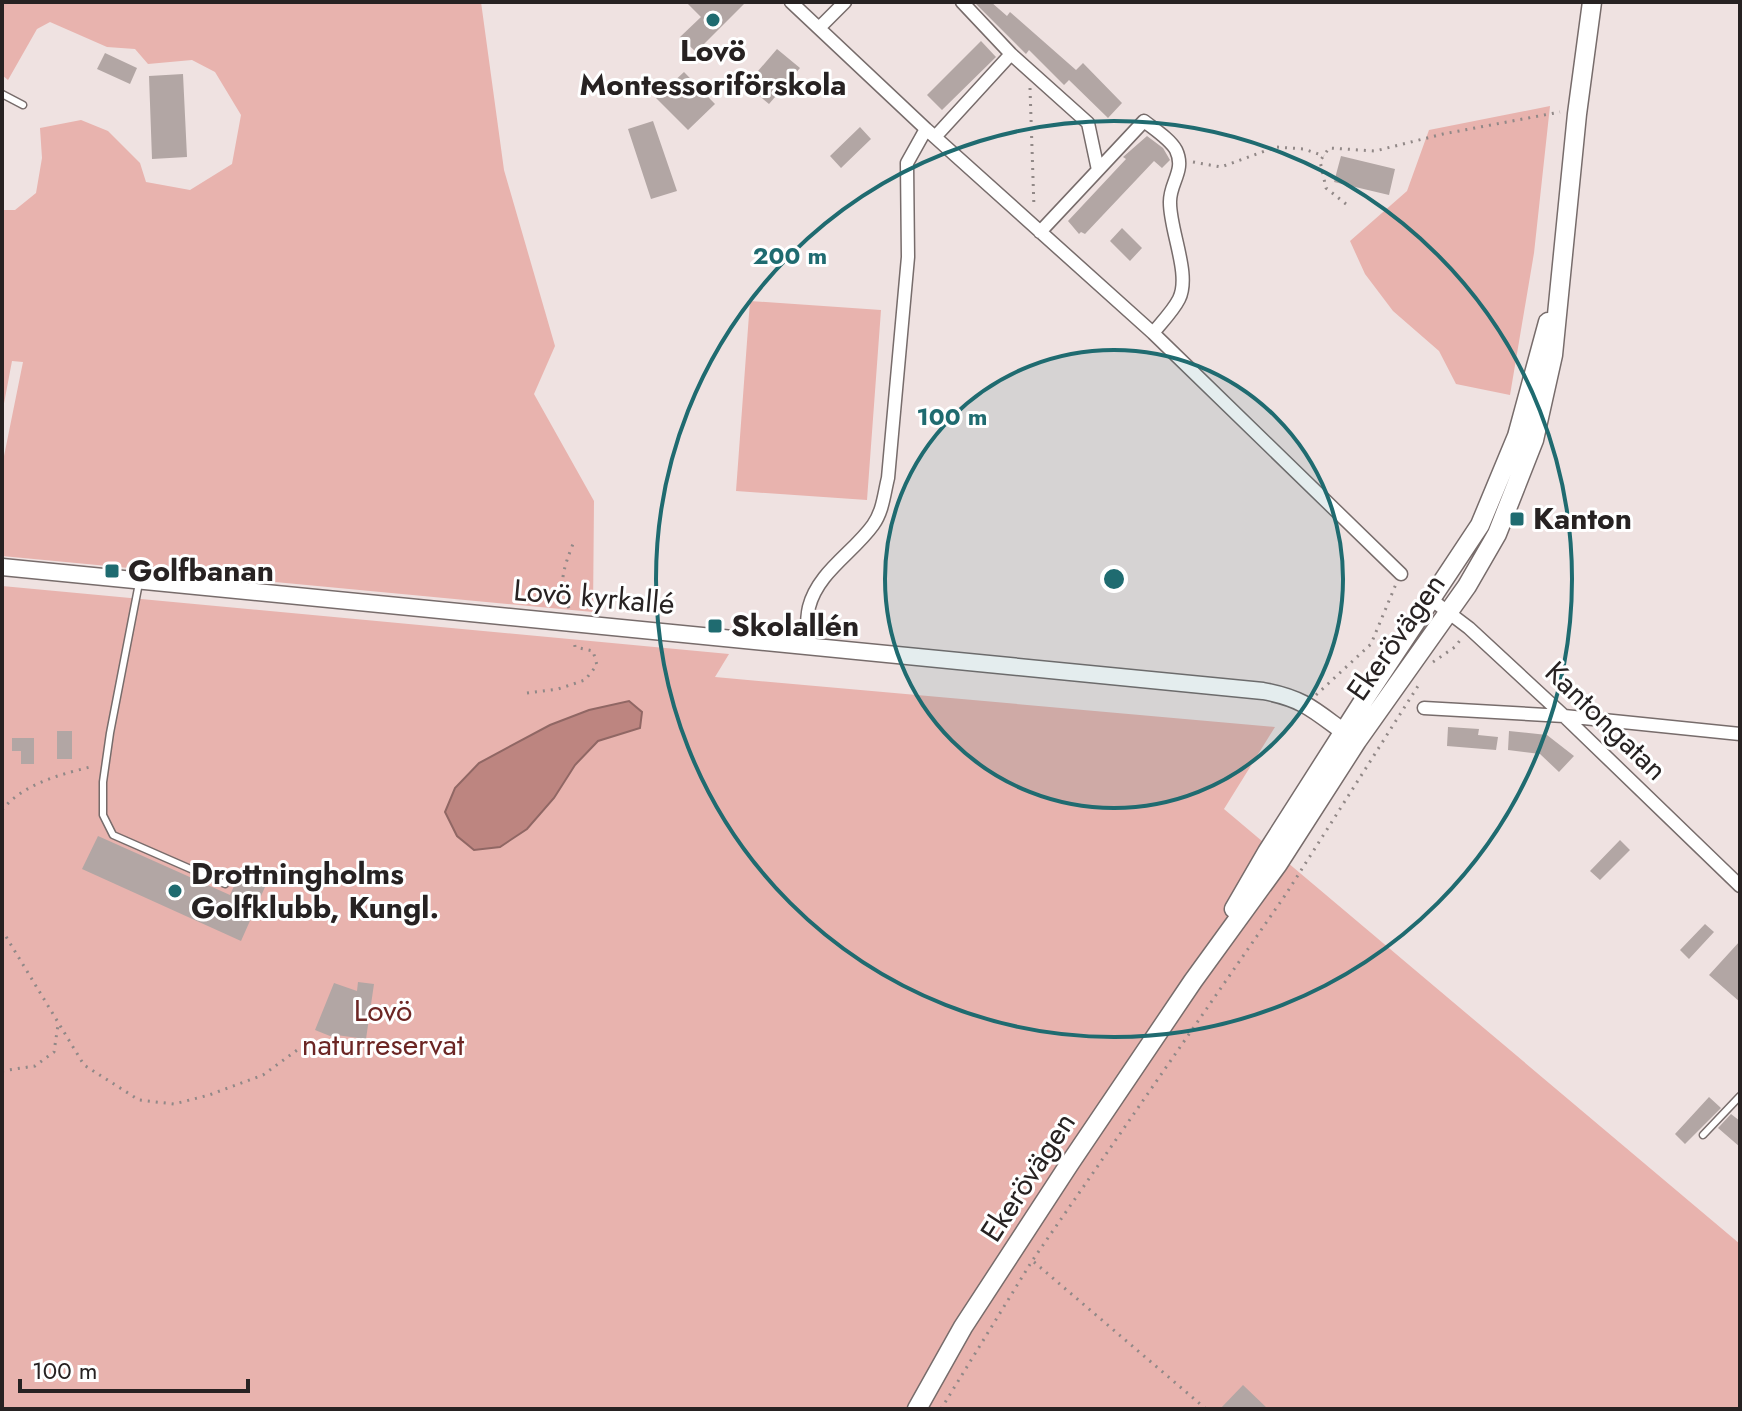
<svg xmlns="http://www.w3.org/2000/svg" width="1742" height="1411" font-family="Jost,sans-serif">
<rect width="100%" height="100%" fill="#efe2e1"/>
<path fill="#e8b3ae" d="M2,2H481L504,170L555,346L534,394L594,501L593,612L2,556V466L23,362L12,361L2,414V210H15L36,193L42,158L40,128L81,120L108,131L140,163L146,182L190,190L232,164L241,115L215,72L192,60L148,64L135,49L107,47L50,22L37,29L8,80L2,75Z
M1550,106L1534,253L1510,395L1456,384L1439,351L1393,311L1365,274L1350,241L1407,191L1429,130Z
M750,301L881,310L867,500L736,491Z
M2,586L729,654L715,677L1275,727L1224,809L1740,1244V1409H2Z"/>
<path fill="#bd8580" stroke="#906764" stroke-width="2" d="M629,701L642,712L640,728L598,741L575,765L554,798L527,829L500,847L474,850L457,836L445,812L455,788L479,763L550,725L589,710Z"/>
<path fill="#b2a6a4" d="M686,2H746L696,52L680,37L701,17Z
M974,2H991L1007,16L1010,12L1076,70L1083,63L1122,103L1108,118L1069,80L1064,85L1029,50L1026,54Z
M981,41L996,57L942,110L927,95Z
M777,49L800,68L769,104L746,85Z
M105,53L137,68L130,84L97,69Z
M684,72L715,104L688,130L656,98Z
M183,74L187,157L152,159L149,76Z
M653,121L677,191L651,199L628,129Z
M860,127L871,139L841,168L830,156Z
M1147,136L1163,148L1170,160L1162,168L1154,161L1085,234L1081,232L1079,234L1068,221L1126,159L1123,157Z
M1341,156L1395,169L1389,195L1334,182Z
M1122,228L1142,248L1130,261L1110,241Z
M1448,727L1479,729L1478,735L1498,737L1496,750L1447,746Z
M57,731H72V759H57Z
M1509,731L1547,735L1574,756L1559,772L1540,754L1508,750Z
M12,738H34V764H21V751H12Z
M98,836L230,895L239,875L265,887L241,941L82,869Z
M1620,840L1630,850L1600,880L1590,871Z
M1705,924L1714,932L1689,959L1680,950Z
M1740,941V1002L1709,975Z
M358,982L374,984L366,1039L336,1035L335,1038L315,1030L334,983L357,991Z
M1709,1097L1721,1108L1685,1144L1675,1134Z
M1731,1114L1740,1121V1147L1718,1128Z
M1243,1385L1268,1409H1220Z"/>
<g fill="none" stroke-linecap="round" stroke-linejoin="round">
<g stroke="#776c6b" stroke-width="9">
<path id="service" d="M2,94L23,105
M139,583L110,733L103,782V815L113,835L225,884
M1703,1135L1740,1096"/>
</g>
<g stroke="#776c6b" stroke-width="15">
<path id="minor" d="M791,2L926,129L1153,333L1401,574
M962,2L1011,54L1088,123L1098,170
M819,28L845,2
M935,137L1011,54
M1040,232L1144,121C1154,129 1170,139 1176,150C1186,171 1169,183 1170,203C1170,231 1191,275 1179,299C1173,311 1161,323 1153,333
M1432,600L1469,628L1564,716L1740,886
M807,645C807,633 806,619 809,607C818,572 853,553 873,525C883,511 884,494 888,478L908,257L907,163L926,129
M1424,708L1564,716L1740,734"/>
</g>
<g stroke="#776c6b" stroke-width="19">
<path id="tertiary" d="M2,567L1263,691C1307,699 1317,713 1352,738"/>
</g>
<g stroke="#776c6b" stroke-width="21">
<path id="secondary" d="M1234,909L1267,852L1362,703L1480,525L1517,436L1548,322
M917,1409L963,1327L1070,1163L1193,981L1278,864L1357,741L1467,586L1497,534L1534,440L1553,355L1577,114L1592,2"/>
</g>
<path stroke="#918887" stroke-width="3" stroke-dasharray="2 6" stroke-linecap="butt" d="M1030,88L1034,208
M1193,162L1221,167L1276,147L1304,149L1324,156
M1346,204L1326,188L1320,161L1329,148L1375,151L1443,134L1560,112
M569,608C557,585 564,567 573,544
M1433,662L1455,647L1461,639
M527,693L558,689L585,680L597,665L593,651L575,647L574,639
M1316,695L1371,644L1396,584
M2,810C24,783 62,774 94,766
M2,930L84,1065L139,1100L174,1104L209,1095L263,1075L304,1045
M2,1071L35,1066L54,1052L58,1025
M1034,1262L1206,1409
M941,1409L1032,1261L1286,894L1418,686"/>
<use href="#service" stroke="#fff" stroke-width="6"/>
<use href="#minor" stroke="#fff" stroke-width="12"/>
<use href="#tertiary" stroke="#fff" stroke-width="16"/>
<use href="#secondary" stroke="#fff" stroke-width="18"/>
</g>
<circle cx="1114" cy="579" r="229" fill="#1f6b70" fill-opacity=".12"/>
<g fill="none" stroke="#1f6b70" stroke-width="4">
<circle cx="1114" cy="579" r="229"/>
<circle cx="1114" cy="579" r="458"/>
</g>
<g fill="#1f6b70" stroke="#fff" stroke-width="3">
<circle cx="713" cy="20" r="8"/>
<rect x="1509" y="511" width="16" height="16" rx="4"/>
<rect x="104" y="563" width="16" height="16" rx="4"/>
<rect x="707" y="618" width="16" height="16" rx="4"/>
<circle cx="175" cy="891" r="8"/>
</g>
<g text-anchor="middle" stroke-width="6" stroke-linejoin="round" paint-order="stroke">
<g font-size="30" font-weight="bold" fill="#272222" stroke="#fff" text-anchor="start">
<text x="713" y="61" text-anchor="middle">Lovö<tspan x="713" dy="34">Montessoriförskola</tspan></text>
<text x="1533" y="529">Kanton</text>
<text x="128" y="581">Golfbanan</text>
<text x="731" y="636">Skolallén</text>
<text x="191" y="884">Drottningholms<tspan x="191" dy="34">Golfklubb, Kungl.</tspan></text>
</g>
<g font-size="30" fill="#272222" stroke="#fff">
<text transform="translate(594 597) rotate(5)" y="10">Lovö kyrkallé</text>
<text transform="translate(1396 637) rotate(-55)" y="10">Ekerövägen</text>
<text transform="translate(1606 721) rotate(44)" y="10">Kantongatan</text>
<text transform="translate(1028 1177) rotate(-57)" y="10">Ekerövägen</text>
</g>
<g font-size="30" fill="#6c2624" stroke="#fff">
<text x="383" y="1021">Lovö<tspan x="383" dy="34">naturreservat</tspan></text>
</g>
</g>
<circle cx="1114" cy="579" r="12" fill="#1f6b70" stroke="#fff" stroke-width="4"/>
<g font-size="24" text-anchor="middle" font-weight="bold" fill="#1f6b70" stroke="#fff" stroke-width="6" stroke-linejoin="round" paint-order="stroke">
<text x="790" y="264">200 m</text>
<text x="952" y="425">100 m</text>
</g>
<rect width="1742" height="1411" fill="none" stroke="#272222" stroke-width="8"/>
<path d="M20 1379v12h228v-12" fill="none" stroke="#272222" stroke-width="4"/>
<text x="32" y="1379" font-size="24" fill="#272222" stroke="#ffffff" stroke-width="6" paint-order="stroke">100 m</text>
</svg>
